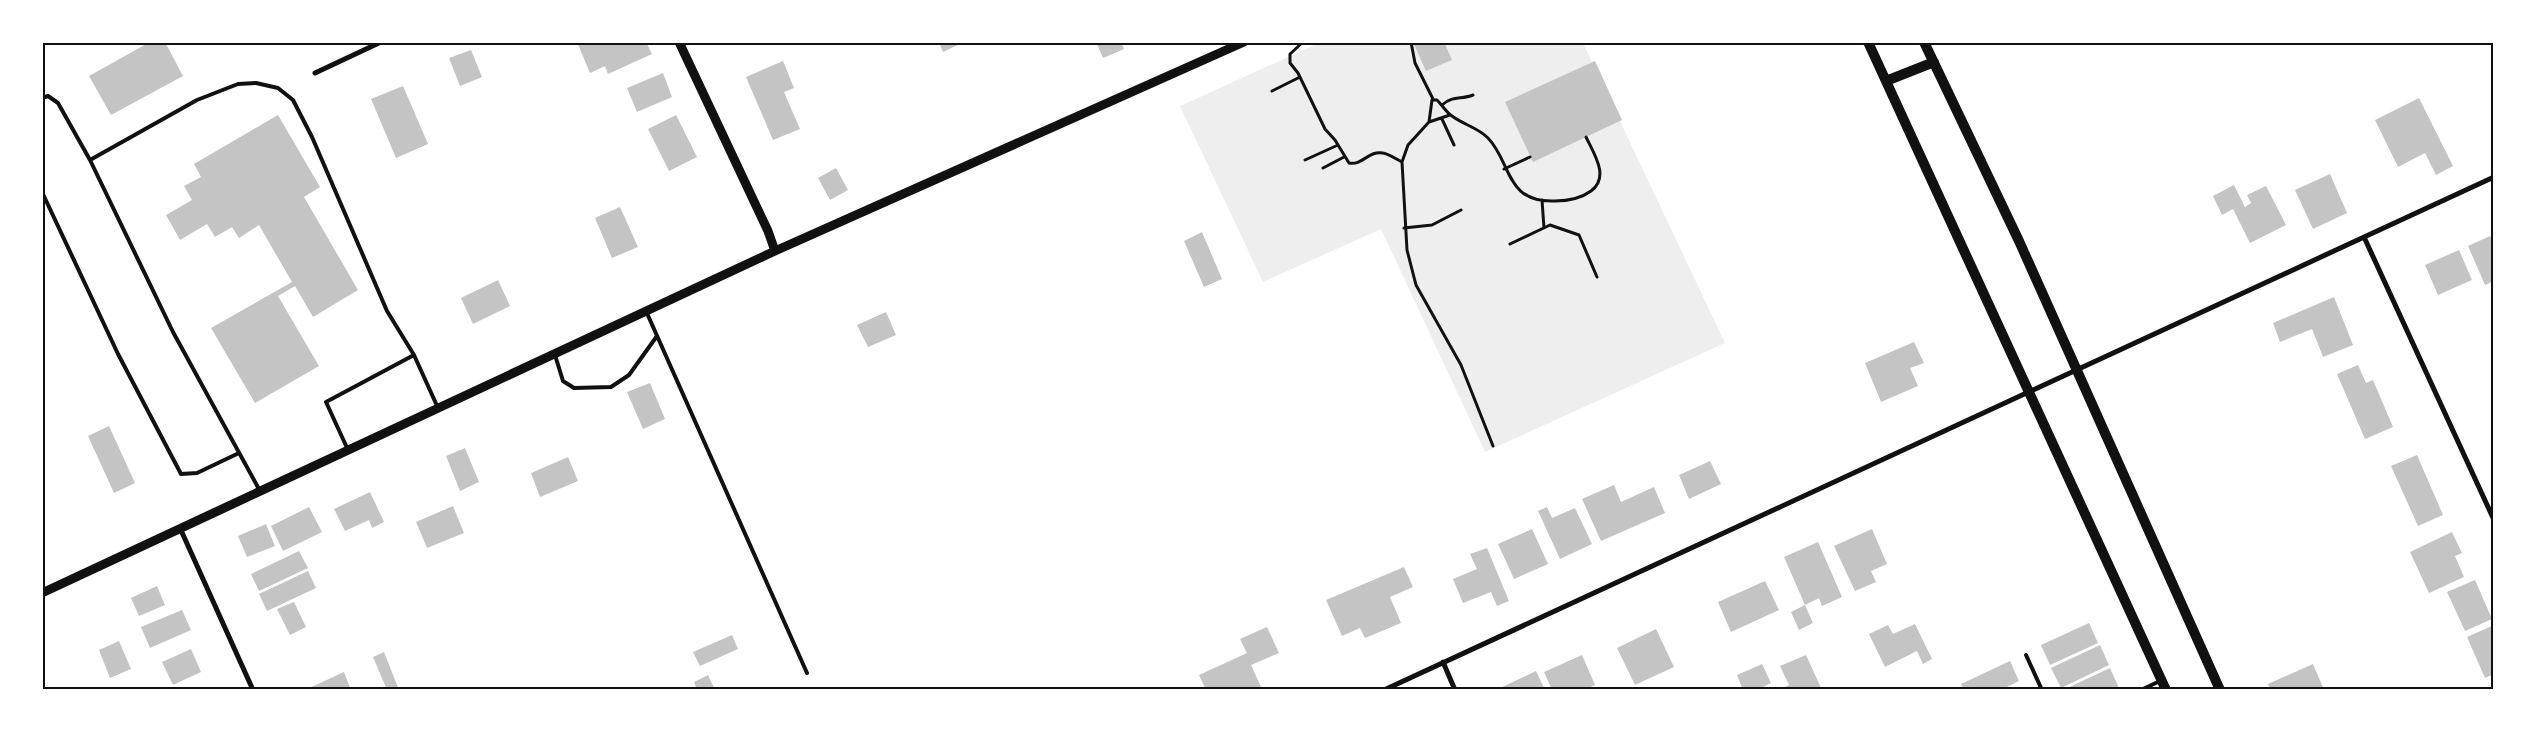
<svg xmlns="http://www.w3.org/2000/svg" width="2536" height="732" font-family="Lato,sans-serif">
<rect width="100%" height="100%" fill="#fff"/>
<path fill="#eee" d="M1319,43H1583L1725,343L1485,452L1381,229L1263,282L1180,106Z"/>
<path fill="#c4c4c4" d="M150,42H165L183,76L111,115L89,76Z
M577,42H646L652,54L608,74L605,66L590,73Z
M939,42H964L943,52Z
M1096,42H1121L1124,49L1103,58Z
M1413,42H1444L1452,60L1426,71Z
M471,50L482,77L460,86L449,58Z
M783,61L794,88L784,92L800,129L773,140L746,77Z
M1595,61L1622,120L1533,162L1505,102Z
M663,73L672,97L637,112L627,88Z
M403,86L428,144L396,158L371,99Z
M2419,98L2453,166L2436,175L2425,153L2398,167L2375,120Z
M278,115L320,187L304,197L358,290L313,317L295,286L278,296L319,366L255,403L211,328L292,282L259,225L239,238L232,227L215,237L207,224L180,240L166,215L192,200L184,186L201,177L194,164Z
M676,115L697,157L669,171L648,129Z
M836,168L848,190L830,200L818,178Z
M2330,174L2347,213L2313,229L2295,190Z
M2234,185L2245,207L2251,203L2247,195L2266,186L2286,225L2250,243L2233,209L2222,215L2213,196Z
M620,207L638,247L612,258L595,218Z
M1202,232L1222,279L1204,287L1184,241Z
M2490,236L2494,245V281L2485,285L2468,246Z
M2459,250L2472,280L2438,295L2425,265Z
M498,280L510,306L473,324L461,298Z
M2334,297L2353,345L2323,357L2312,329L2280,342L2273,323Z
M886,312L896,335L868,347L857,325Z
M1914,342L1924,363L1910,368L1918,386L1881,402L1865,363Z
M2358,365L2366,383L2373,380L2393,427L2365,439L2337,374Z
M650,383L665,419L643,429L627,392Z
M109,426L135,483L114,493L88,436Z
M465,448L479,482L460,491L446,456Z
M2417,455L2443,515L2418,526L2391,466Z
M568,457L578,481L540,497L531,473Z
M1710,461L1721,484L1689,499L1679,475Z
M1614,485L1621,502L1654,487L1665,513L1601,541L1582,499Z
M370,492L384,522L372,528L369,520L345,531L334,509Z
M453,506L464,533L427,548L416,522Z
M309,507L322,532L283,551L271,526Z
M1547,507L1552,518L1575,508L1592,544L1560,559L1538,511Z
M266,524L275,546L247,557L238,536Z
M1532,529L1548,564L1514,579L1498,544Z
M1872,529L1887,564L1871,571L1876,582L1855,591L1834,546Z
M2452,532L2462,553L2455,556L2464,577L2429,593L2410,552Z
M1818,542L1842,597L1822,606L1819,598L1805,605L1784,557Z
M1487,548L1509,601L1497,606L1491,592L1463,603L1453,579L1477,569L1470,554Z
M299,551L308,568L259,591L251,574Z
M1404,567L1413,587L1390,597L1401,623L1365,638L1360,628L1342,636L1326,600Z
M308,571L316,588L267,611L259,594Z
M2475,580L2492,619L2465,631L2447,592Z
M1765,581L1779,610L1731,632L1718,602Z
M157,586L165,605L139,616L131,598Z
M294,602L306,627L290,635L277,609Z
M1805,605L1813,623L1799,630L1791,612Z
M182,610L191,630L150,648L141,627Z
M2089,623L2098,643L2050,665L2041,645Z
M1915,624L1932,659L1923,664L1917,651L1885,667L1869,634L1888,625L1893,634Z
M2494,625V674L2485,678L2467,637Z
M1267,627L1279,653L1251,665L1262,689L1206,690L1199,675L1247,653L1240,639Z
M1656,629L1674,667L1635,685L1617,648Z
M732,635L738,649L700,666L693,652Z
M119,641L131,669L110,678L99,650Z
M2100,645L2109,665L2061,688L2051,668Z
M191,649L201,672L173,685L162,662Z
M384,652L399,690H387L373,657Z
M1582,655L1595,685L1584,690H1552L1544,672Z
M1806,655L1822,690H1779L1789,685L1780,666Z
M2010,661L2019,681L2001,690H1964L1961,684Z
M1762,664L1771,683L1757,690H1743L1737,675Z
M2313,664L2324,690H2270L2268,684Z
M2110,668L2119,688L2063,690Z
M1536,671L1545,690H1496Z
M344,672L351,690H305Z
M708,675L715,690H697L694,682Z"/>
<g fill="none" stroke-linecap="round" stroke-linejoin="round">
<path stroke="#111" stroke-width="3" d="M1303,42L1290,54V63L1298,73L1325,129L1335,140L1349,163C1362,166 1369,150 1383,153C1389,154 1396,159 1402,162
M1411,42L1415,63L1433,99
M1272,91L1300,77
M1442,105C1453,95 1461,100 1473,95
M1450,115L1429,122L1432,100H1437C1442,105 1447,113 1452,116C1464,125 1477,127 1488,138C1512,163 1505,203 1555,201C1568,201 1580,199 1591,191C1610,177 1594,154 1586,137
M1442,119L1454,145
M1429,122L1408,145L1402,162L1407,250L1416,285L1461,365L1493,446
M1305,160L1338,145
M1323,168L1344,157
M1504,169L1530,157
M1542,200L1544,228
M1404,228L1432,225L1461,210
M1510,244L1550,225L1579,235L1597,277"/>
<path stroke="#111" stroke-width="4" d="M42,98L48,96L58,103L90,160L173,332L260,491
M90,160L197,100L238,84L256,83L278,88L293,100L312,137L387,311L414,355
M42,192L118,354L181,474L197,473L239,453
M646,311L807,673
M555,355L563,381L574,388L611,387L629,375L657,336
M348,450L326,402L414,355L438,408
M2026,655L2042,690
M2141,690L2160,681"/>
<path stroke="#111" stroke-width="5" d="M315,73L381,42
M2364,237L2494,520
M180,528L253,690
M1443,662L1455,690
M1384,690L2494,177"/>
<path stroke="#111" stroke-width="9" d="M679,42L768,231L775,251
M42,593L775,251L1244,42"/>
<path stroke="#111" stroke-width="10" d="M1868,42L2166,690
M1924,42L2019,241L2220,690
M1886,81L1934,62"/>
</g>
<rect width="2536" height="732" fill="none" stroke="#ffffff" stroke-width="88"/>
<rect x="44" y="44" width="2448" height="644" fill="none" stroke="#111" stroke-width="2"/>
</svg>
